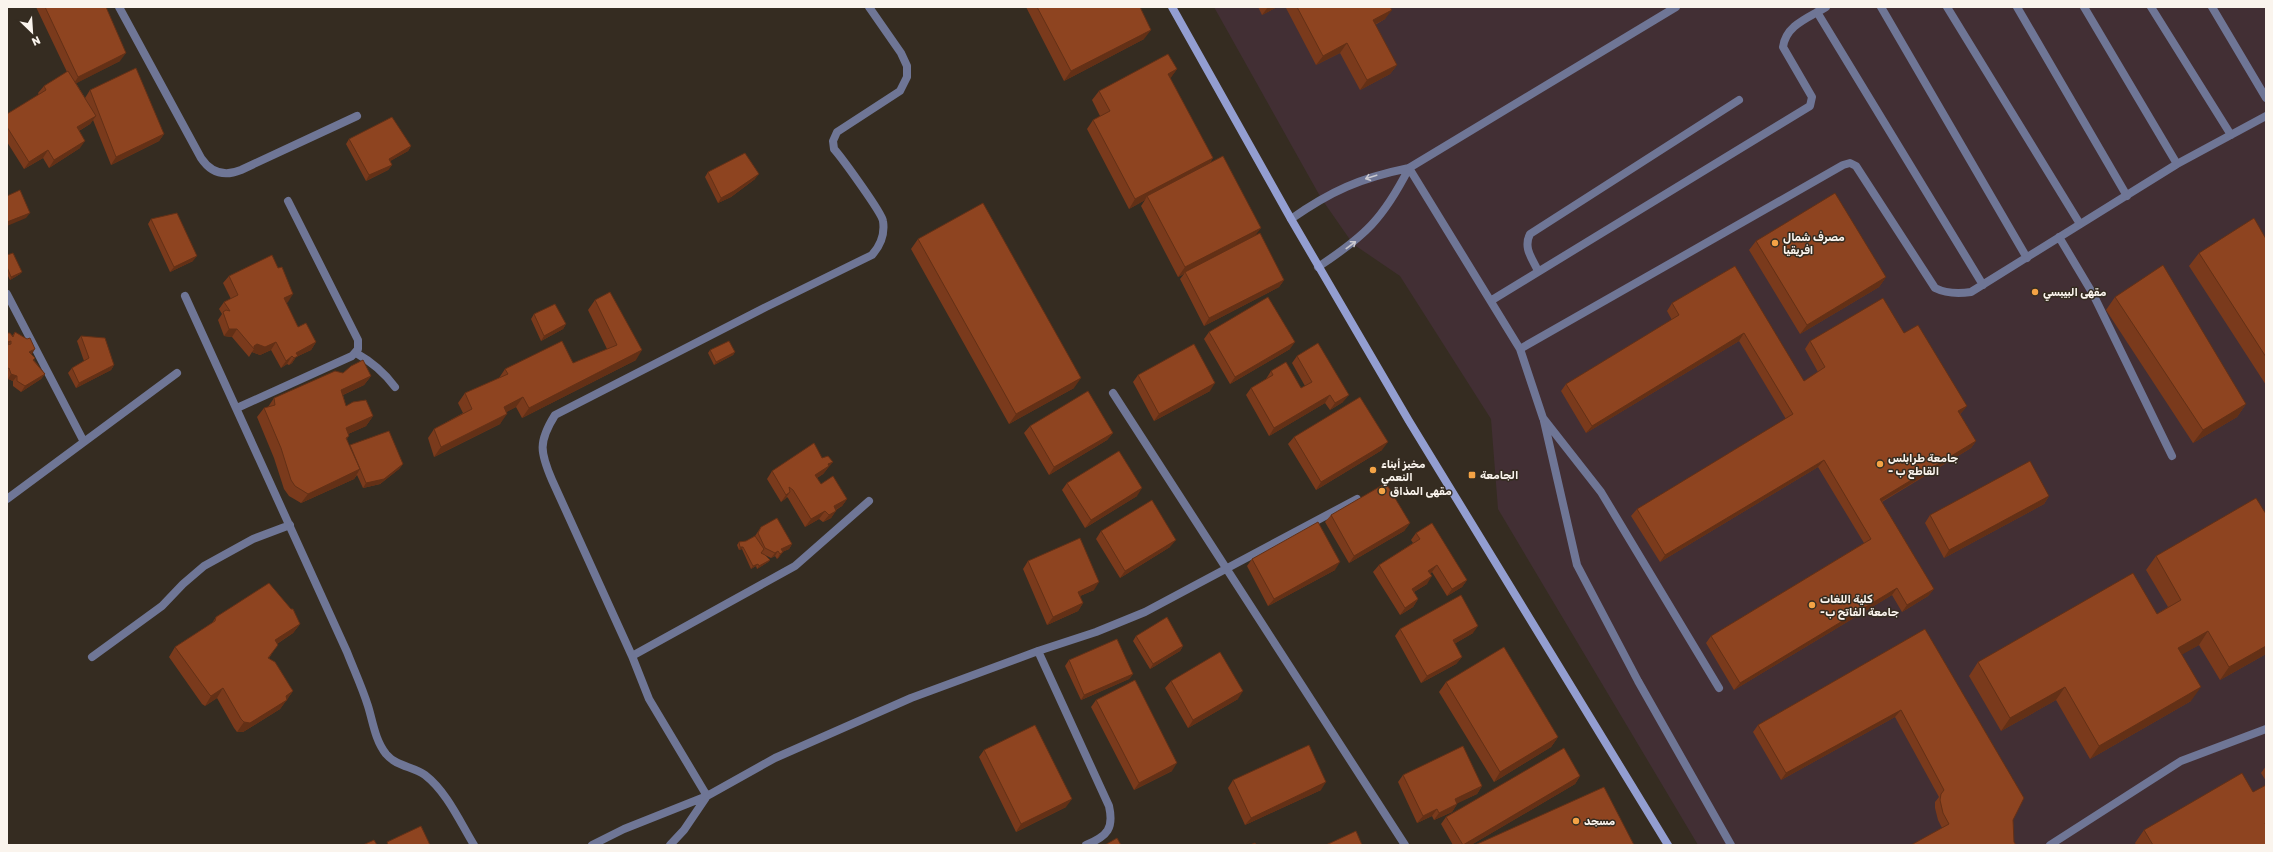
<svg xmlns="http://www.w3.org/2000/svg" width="2273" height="852" font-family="Rubik,'Noto Naskh Arabic',sans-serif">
<rect width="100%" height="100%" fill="#352c21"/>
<path fill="#422f34" d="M1214,7H2266V845H1698L1498,509L1491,419L1400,276L1353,244L1321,198Z"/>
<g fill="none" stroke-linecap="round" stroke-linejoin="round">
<path stroke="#6f7696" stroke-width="8" d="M1676,7L1409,168L1520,349L1543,418L1601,492L1719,688
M1881,7L2027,258
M1947,7L2080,224
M2017,7L2127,196
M2084,7L2177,164
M2151,7L2231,135
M2212,7L2266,98
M1817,12L1983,285
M1291,219C1331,191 1360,178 1409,168
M2059,237L2093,294L2172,456
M1318,267C1365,236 1383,219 1409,168
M1538,271C1532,258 1523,248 1530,234L1739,100
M1492,300L1810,106L1812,97L1783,47C1786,25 1808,18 1826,7
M1520,349L1843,165L1850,163L1856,166L1935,288C1947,294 1958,294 1971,292L2177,164L2266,116
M1544,421L1577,565L1638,681L1731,845
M2050,845L2181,761L2266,729"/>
<path stroke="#6f7696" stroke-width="8" d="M119,7L201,158C211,173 224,177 241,170L357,116
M7,294L84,442
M185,296L347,652C354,670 362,687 368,706C373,722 375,740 386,754C397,767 413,766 425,775C447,792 460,822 474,845
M356,353C372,362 384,372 395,387
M1113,393L1405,845
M237,408L352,356L358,349V340L288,201
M7,499L177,373
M1038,651L1109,806C1114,828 1108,836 1086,845
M632,656L795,566L869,501
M92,657L162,606L183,584L204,566L253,539L290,525
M707,796L649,699L632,656L552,480C540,452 538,442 555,415L766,307L872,255C881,245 885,234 883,221C882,213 842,158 834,149L833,141L837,132L900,91L907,77V66L901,53L869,7
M592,845L624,829L707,796L775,758L911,698L1038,651L1096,632L1145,612L1357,499
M670,845L684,830L707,796"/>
<path stroke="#939ed1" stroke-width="8" d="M1172,7L1291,219L1409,421L1668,845"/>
</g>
<path fill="#7a3a1c" d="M36,7H106L120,61L76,83L85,98L90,90L164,134L159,141L111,165L93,120L90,124L79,131L80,148L49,168L43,158L24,169L7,142V114L39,95L38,93L44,86L67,72Z
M1026,7H1140L1144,39L1064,81Z
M1258,7H1277L1262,15Z
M1286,7H1390L1385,19L1375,25L1397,65L1390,74L1360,90L1340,53L1316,65L1286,8Z
M1177,69L1170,78L1213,158L1209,164L1255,236L1284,280L1279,287L1204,326L1180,279L1184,274L1178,277L1141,206L1145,200L1129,209L1087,129L1093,120L1100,116L1092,100L1099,91Z
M349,139L411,146L408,151L390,161L392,165L388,170L366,181L346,144Z
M708,172L755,179L731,197L718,203L705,177Z
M151,219L193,261L170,272L148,224Z
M918,239L1074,388L1009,424L911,249Z
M2266,239V385L2189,266L2199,253Z
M1756,241L1886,277L1879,287L1800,334L1749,250Z
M7,255L20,274L10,280L7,274Z
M1735,266L1804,381L1818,372L1805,349L1810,341L1904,333L1967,406L1961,413L1960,414L1976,441L1971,448L1882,502L1934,589L1928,596L1902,612L1892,595L1734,690L1706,643L1711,636L1864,543L1818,467L1660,562L1631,516L1637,509L1786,419L1739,341L1586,433L1561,391L1566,384L1672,320L1667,311L1672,303Z
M229,276L288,302L286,303L298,327L316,342L311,350L296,357L292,363L289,365L287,364L281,368L271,350L260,355L252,352L249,357L232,337L224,336L218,320L222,314L219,309L224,302L231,299L223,283Z
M2115,297L2246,404L2237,417L2193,443L2106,310Z
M595,300L636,360L522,418L516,407L506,412L500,424L434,457L428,438L434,429L463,413L458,403L465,393L499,378L505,369L573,363L607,349L588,310Z
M534,314L566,324L563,329L541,341L531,319Z
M15,332L32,354H31L35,358L34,360L45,374L41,379L21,392L13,386V381L8,379L7,377V333L12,336Z
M1209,332L1290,349L1230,384L1204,339Z
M81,336L114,365L111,370L76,388L68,373L72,368L84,361L77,341Z
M710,350L735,352L733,355L714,365L708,353Z
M1297,356L1343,402L1330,410L1325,403L1269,436L1246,395L1251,388L1266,379L1271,371L1301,388L1305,386L1292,363Z
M343,373L371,376L364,385L343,395L346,406L373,416L366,426L348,434L347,440L349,446L350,445L403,464L399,469L380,484L363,488L357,475L354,479L301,503L289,496L284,489L274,458L257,417L264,408L268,407L274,398Z
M1138,375L1210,391L1154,421L1133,382Z
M1030,426L1113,433L1107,440L1049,475L1024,433Z
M1294,437L1382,450L1316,490L1288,444Z
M822,458L827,469L823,474L817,478L821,484L847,499L842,506L836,510L831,518L823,522L819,519L805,527L788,498L787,497L785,499L781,502L767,479L772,471Z
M1067,483L1137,496L1085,528L1062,490Z
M2049,496L2044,504L1944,558L1925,523L1930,515Z
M2266,514V654L2220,680L2199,645L2182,654L2191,701L2090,759L2056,700L2001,731L1969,676L1978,662L2157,614L2168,607L2146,570L2156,556Z
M1331,515L1410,523L1404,531L1349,563L1325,522Z
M761,527L792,544L789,549L782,552L779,557L777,559L775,556L771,558L765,555L770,560L768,562L757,569L756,566L751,569L742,549L739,550L737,545L739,542L746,541L755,536Z
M1101,531L1170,547L1120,578L1096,539Z
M1416,533L1467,580L1462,587L1447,596L1432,572L1430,574L1427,584L1414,592L1418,599L1413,607L1400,615L1373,572L1379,565L1413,543L1411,540Z
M1252,559L1335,570L1268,606L1247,566Z
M1028,561L1094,590L1080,596L1083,603L1078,611L1047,625L1023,569Z
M216,617L300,624L293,633L277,644L271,655L269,658L293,691L280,709L243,732H237L234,728L217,698L205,706L202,704L169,657L175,647L212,623Z
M1400,629L1473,633L1454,644L1462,657L1456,664L1421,683L1395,636Z
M1925,629L2024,798L1942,828L1938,820L1935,808V802L1939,797L1895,717L1781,780L1753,732L1758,725Z
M1136,636L1183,646L1180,651L1150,669L1133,641Z
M1069,660L1133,674L1129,679L1081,700L1065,666Z
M1171,681L1238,699L1188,728L1165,688Z
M1446,682L1558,737L1551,747L1494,782L1439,692Z
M1096,700L1172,771L1134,790L1091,707Z
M984,750L1066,807L1016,832L979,757Z
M2266,766V781L2261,773Z
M1403,775L1482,786L1477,794L1457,803V804L1452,812L1434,820L1432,816L1417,823L1398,782Z
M1580,776L1575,784L1471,845H1453L1441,824L1446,817Z
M1233,780L1321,790L1245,825L1228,788Z
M2253,792L2266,845H2136L2135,843L2144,830Z"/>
<path fill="#633016" d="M1268,7H1277L1262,15Z
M1392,10L1385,19L1366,29L1373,20Z
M1151,30L1144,39L1064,81L1071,71Z
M1347,43L1340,53L1316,65L1323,56Z
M126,53L120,61L73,85L78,77Z
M1397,65L1390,74L1360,90L1367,80Z
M1177,69L1170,79L1168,74Z
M96,116L90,124L72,135L77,127Z
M164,134L159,141L111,165L116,157Z
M85,141L80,148L49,168L54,160Z
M411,146L408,151L385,164L389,159Z
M48,150L43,158L24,169L29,162Z
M1213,158L1206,167L1147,196L1145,200L1129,209L1135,199Z
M392,165L388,170L366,181L369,175Z
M759,174L755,179L731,197L718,203L721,198Z
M30,213L26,218L7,226V222Z
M1261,228L1254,237L1185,272L1184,274L1178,277L1185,267Z
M197,256L193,261L170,272L174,267Z
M22,272L20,274L10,280L11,277Z
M1886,277L1879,287L1800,334L1807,325Z
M1284,280L1279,287L1204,326L1209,318Z
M293,294L288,302L279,306L284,298Z
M566,324L563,329L541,341L544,336Z
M229,329H237L232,337L224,336Z
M1744,333L1739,341L1586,433L1592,426Z
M11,341L7,346V342Z
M276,342L271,350L260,355L252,352L254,349V346L257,344Z
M316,342L311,350L296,357L292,363L289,365L294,358L296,353Z
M1295,342L1290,349L1230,384L1235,377Z
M35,349L32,354L25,357L29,352Z
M642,350L636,360L522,418L529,408Z
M735,352L733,355L714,365L716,362Z
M292,356L287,364L281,368L286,361Z
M114,365L111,370L76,388L79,383Z
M11,374L17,376L13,381L8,379Z
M45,374L41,379L21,392L25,386Z
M371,376L364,385L334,399L341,390Z
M1081,378L1074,388L1009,424L1016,414Z
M1215,383L1210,391L1154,421L1159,414Z
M1330,395L1325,403L1269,436L1274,428Z
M1349,395L1343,402L1330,410L1335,403Z
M523,397L516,407L497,417L504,407Z
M2246,404L2237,417L2193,443L2203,430Z
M1967,406L1961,413L1953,418L1958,411Z
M507,414L500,424L434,457L441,447Z
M373,416L366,426L339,438L346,428Z
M1113,433L1107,440L1049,475L1054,467Z
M1976,441L1971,448L1874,506L1880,499Z
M1388,442L1382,450L1316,490L1321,482Z
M1824,460L1818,467L1660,562L1665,555Z
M833,462L823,474L810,482L815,475L828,464Z
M403,464L399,469L380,484L363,488L366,483Z
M360,469L354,479L301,503L308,494Z
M1142,488L1137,496L1085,528L1091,520Z
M790,492L785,499L781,502L786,495Z
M2049,496L2044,504L1944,558L1949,550Z
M847,499L842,506L829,513L834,506Z
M825,511L819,519L805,527L811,519Z
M836,511L831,518L823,522L829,515Z
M1410,523L1404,531L1349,563L1354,556Z
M1176,540L1170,547L1120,578L1125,571Z
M792,544L789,549L780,553L781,549Z
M740,547H743L742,549L739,550Z
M778,551L775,556L771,558L775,553Z
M783,552L779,557L777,559L780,554Z
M770,560L768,562L757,569L759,566Z
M1340,562L1335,570L1268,606L1274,599Z
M758,564L756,566L751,569L753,566Z
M1437,565L1432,572L1423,578L1428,571Z
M1432,576L1427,584L1407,596L1412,589Z
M1467,580L1462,587L1447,596L1452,589Z
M1099,582L1094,590L1073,599L1078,592Z
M1897,588L1892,595L1734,690L1740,683Z
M1934,589L1928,596L1902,612L1907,605Z
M1418,599L1413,607L1400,615L1405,608Z
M1083,603L1078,611L1047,625L1053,617Z
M300,624L293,633L269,649L275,640Z
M1478,626L1473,633L1447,648L1453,640Z
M2208,631L2199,645L2169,662L2178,648Z
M1183,646L1180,651L1150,669L1153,664Z
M2266,646V654L2220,680L2229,667Z
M1462,657L1456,664L1421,683L1427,676Z
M1133,674L1129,679L1081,700L1084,695Z
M2065,687L2056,700L2001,731L2010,718Z
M2201,687L2191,701L2090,759L2099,746Z
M223,688L217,698L205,706L211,696Z
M293,691L280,709L243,732H237L244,722Z
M1243,691L1238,699L1188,728L1193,720Z
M1901,710L1895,717L1781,780L1786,773Z
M1558,737L1551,747L1494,782L1500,772Z
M1177,763L1172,771L1134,790L1139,783Z
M1580,776L1575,784L1471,845H1463Z
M1326,782L1321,790L1245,825L1251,818Z
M1482,786L1477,794L1450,807L1455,799Z
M1072,799L1066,807L1016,832L1021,824Z
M1457,804L1452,812L1434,820L1439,813Z
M1437,809L1432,816L1417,823L1423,816Z"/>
<path fill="#8e4420" stroke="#633016" d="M45,7H106L126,53L78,77Z
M1037,7H1140L1151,30L1071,71Z
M1297,7H1390L1392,10L1373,20L1397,65L1367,80L1347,43L1323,56Z
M1168,54L1177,69L1168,74L1213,158L1135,199L1093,120L1110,111L1099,91Z
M136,68L164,134L116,157L90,90Z
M68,71L96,116L77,127L85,141L54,160L48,150L29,162L7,127V114L46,90L44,86Z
M392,117L411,146L389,159L392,165L369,175L349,139Z
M745,153L759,174L734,191L721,198L708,172Z
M1223,156L1261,228L1185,267L1147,196Z
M20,190L30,213L7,222V196Z
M1835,193L1886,277L1807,325L1756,241Z
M983,203L1081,378L1016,414L918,239Z
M177,213L197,256L174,267L151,219Z
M2254,218L2266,239V357L2199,253Z
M1260,233L1284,280L1209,318L1185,272Z
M13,253L22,272L11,277L7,267V255Z
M272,255L278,268L282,267L293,294L284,298L298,327L306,323L316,342L296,353L298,356L294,358L292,356L286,361L276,342L265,347L257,344L254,346V349L237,329H229L223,312L226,310L230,311L224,302L238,295L229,276Z
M2163,265L2246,404L2203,430L2115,297Z
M1735,266L1804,381L1825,367L1810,341L1883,298L1904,333L1918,325L1967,406L1958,411L1976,441L1880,499L1934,589L1907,605L1897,588L1740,683L1711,636L1871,539L1824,460L1665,555L1637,509L1793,414L1744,333L1592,426L1566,384L1679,315L1672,303Z
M610,292L642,350L529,408L523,397L504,407L507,414L441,447L434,429L472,409L465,393L508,374L505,369L562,341L573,363L617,345L595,300Z
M1268,297L1295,342L1235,377L1209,332Z
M555,304L566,324L544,336L534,314Z
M15,332L27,339L30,338L35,349L29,352L35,358L33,360L45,374L25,386L17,381V376L11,374L9,368L7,369V345L11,344V341L7,342V333H10L13,337Z
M81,336L105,338L114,365L79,383L72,368L89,358Z
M729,341L735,352L716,362L710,350Z
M1318,343L1349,395L1335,403L1330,395L1274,428L1251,388L1273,375L1271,371L1286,362L1301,388L1312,382L1297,356Z
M1194,344L1215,383L1159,414L1138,375Z
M363,360L371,376L341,390L346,406L353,402L366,400L373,416L346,428L349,436L346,438L360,469L308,494L295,486L291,480L281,448L264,408L275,405L274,398L335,371L343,373L351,366Z
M1088,391L1113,433L1054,467L1030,426Z
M1360,397L1388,442L1321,482L1294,437Z
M389,431L403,464L384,479L366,483L350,445Z
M814,443L822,458L828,456L833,462L828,464L829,466L815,475L821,484L833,476L847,499L834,506L836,511L829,515L825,511L811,519L793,490L789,487L790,492L786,495L772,471Z
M1119,451L1142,488L1091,520L1067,483Z
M2030,461L2049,496L1949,550L1930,515Z
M1386,483L1410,523L1354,556L1331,515Z
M2256,498L2266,514V646L2229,667L2208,631L2178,648L2201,687L2099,746L2065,687L2010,718L1978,662L2133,573L2157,614L2181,600L2156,556Z
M1152,500L1176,540L1125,571L1101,531Z
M777,518L792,544L781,549L783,552L780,554L778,551L775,553L765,548L758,533L761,527Z
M1318,522L1340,562L1274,599L1252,559Z
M1432,523L1467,580L1452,589L1437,565L1428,571L1432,576L1412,589L1418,599L1405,608L1379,565L1420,539L1416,533Z
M755,536L764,549L761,553L765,555L770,560L759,566L758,564L753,566L743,547H740L739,542L746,541Z
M1080,538L1099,582L1078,592L1083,603L1053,617L1028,561Z
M269,583L291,609H293L300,624L275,640L278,645L268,658L275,662L293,691L286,696L287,700L250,723L244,722L241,719L223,688L211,696L209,694L175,647L215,621L216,617Z
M1461,595L1478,626L1453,640L1462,657L1427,676L1400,629Z
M1167,617L1183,646L1153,664L1136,636Z
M1925,629L2024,798L2013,820L2014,842L2016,845H1911L1949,824L1943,813L1940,800L1941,794L1944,790L1901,710L1786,773L1758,725Z
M1117,639L1133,674L1084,695L1069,660Z
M1504,647L1558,737L1500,772L1446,682Z
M1220,652L1243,691L1193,720L1171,681Z
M1135,680L1177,763L1139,783L1096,700Z
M1035,725L1072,799L1021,824L984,750Z
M1309,745L1326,782L1251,818L1233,780Z
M1463,746L1482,786L1455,799L1457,804L1439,813L1437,809L1423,816L1403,775Z
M1564,748L1580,776L1463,845L1446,817Z
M2242,773L2253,792L2266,785V823H2265L2266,825V845H2153L2144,830Z
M1604,787L1634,845H1475Z
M421,826L430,845H388L387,842Z
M1356,831L1362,845H1326Z
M1117,838L1121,845H1105Z
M374,840L377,845H363Z
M1255,843L1256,845H1250Z"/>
<defs><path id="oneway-shaft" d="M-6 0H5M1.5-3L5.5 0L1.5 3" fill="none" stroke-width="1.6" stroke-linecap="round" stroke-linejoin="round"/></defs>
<g stroke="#c9c8cf">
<use href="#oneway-shaft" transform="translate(1371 177) rotate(162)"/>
<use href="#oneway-shaft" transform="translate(1351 245) rotate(-37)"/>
</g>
<g fill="#f4a345" stroke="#352c21" stroke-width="1.5">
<circle cx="1775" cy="243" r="4"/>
<circle cx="2035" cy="292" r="4"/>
<circle cx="1880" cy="464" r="4"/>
<circle cx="1373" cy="470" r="4"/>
<rect x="1468" y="471" width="8" height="8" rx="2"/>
<circle cx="1382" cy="491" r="4"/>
<circle cx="1812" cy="605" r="4"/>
<circle cx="1576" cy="821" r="4"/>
</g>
<g text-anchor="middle" stroke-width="3" stroke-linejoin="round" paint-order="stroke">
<g font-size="11" font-weight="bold" fill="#faf4ed" stroke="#352c21" text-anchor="start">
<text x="1783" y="241">مصرف شمال<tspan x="1783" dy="13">افريقيا</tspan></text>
<text x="2043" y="296">مقهى البيبسي</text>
<text x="1888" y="462">جامعة طرابلس<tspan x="1888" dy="13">- القاطع ب</tspan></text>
<text x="1381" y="468">مخبز أبناء<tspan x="1381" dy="13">النعمي</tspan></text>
<text x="1480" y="479">الجامعة</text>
<text x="1390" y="495">مقهى المذاق</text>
<text x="1820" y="603">كلية اللغات<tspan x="1820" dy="13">-جامعة الفاتح ب</tspan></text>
<text x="1584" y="825">مسجد</text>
</g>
</g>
<rect width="2273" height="852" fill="none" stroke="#faf4ed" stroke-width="16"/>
<g transform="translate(32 32) rotate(155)" stroke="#352c21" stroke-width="3" paint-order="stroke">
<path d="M0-3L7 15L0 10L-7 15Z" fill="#faf4ed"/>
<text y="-6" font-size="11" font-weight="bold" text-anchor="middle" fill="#faf4ed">N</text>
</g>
</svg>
